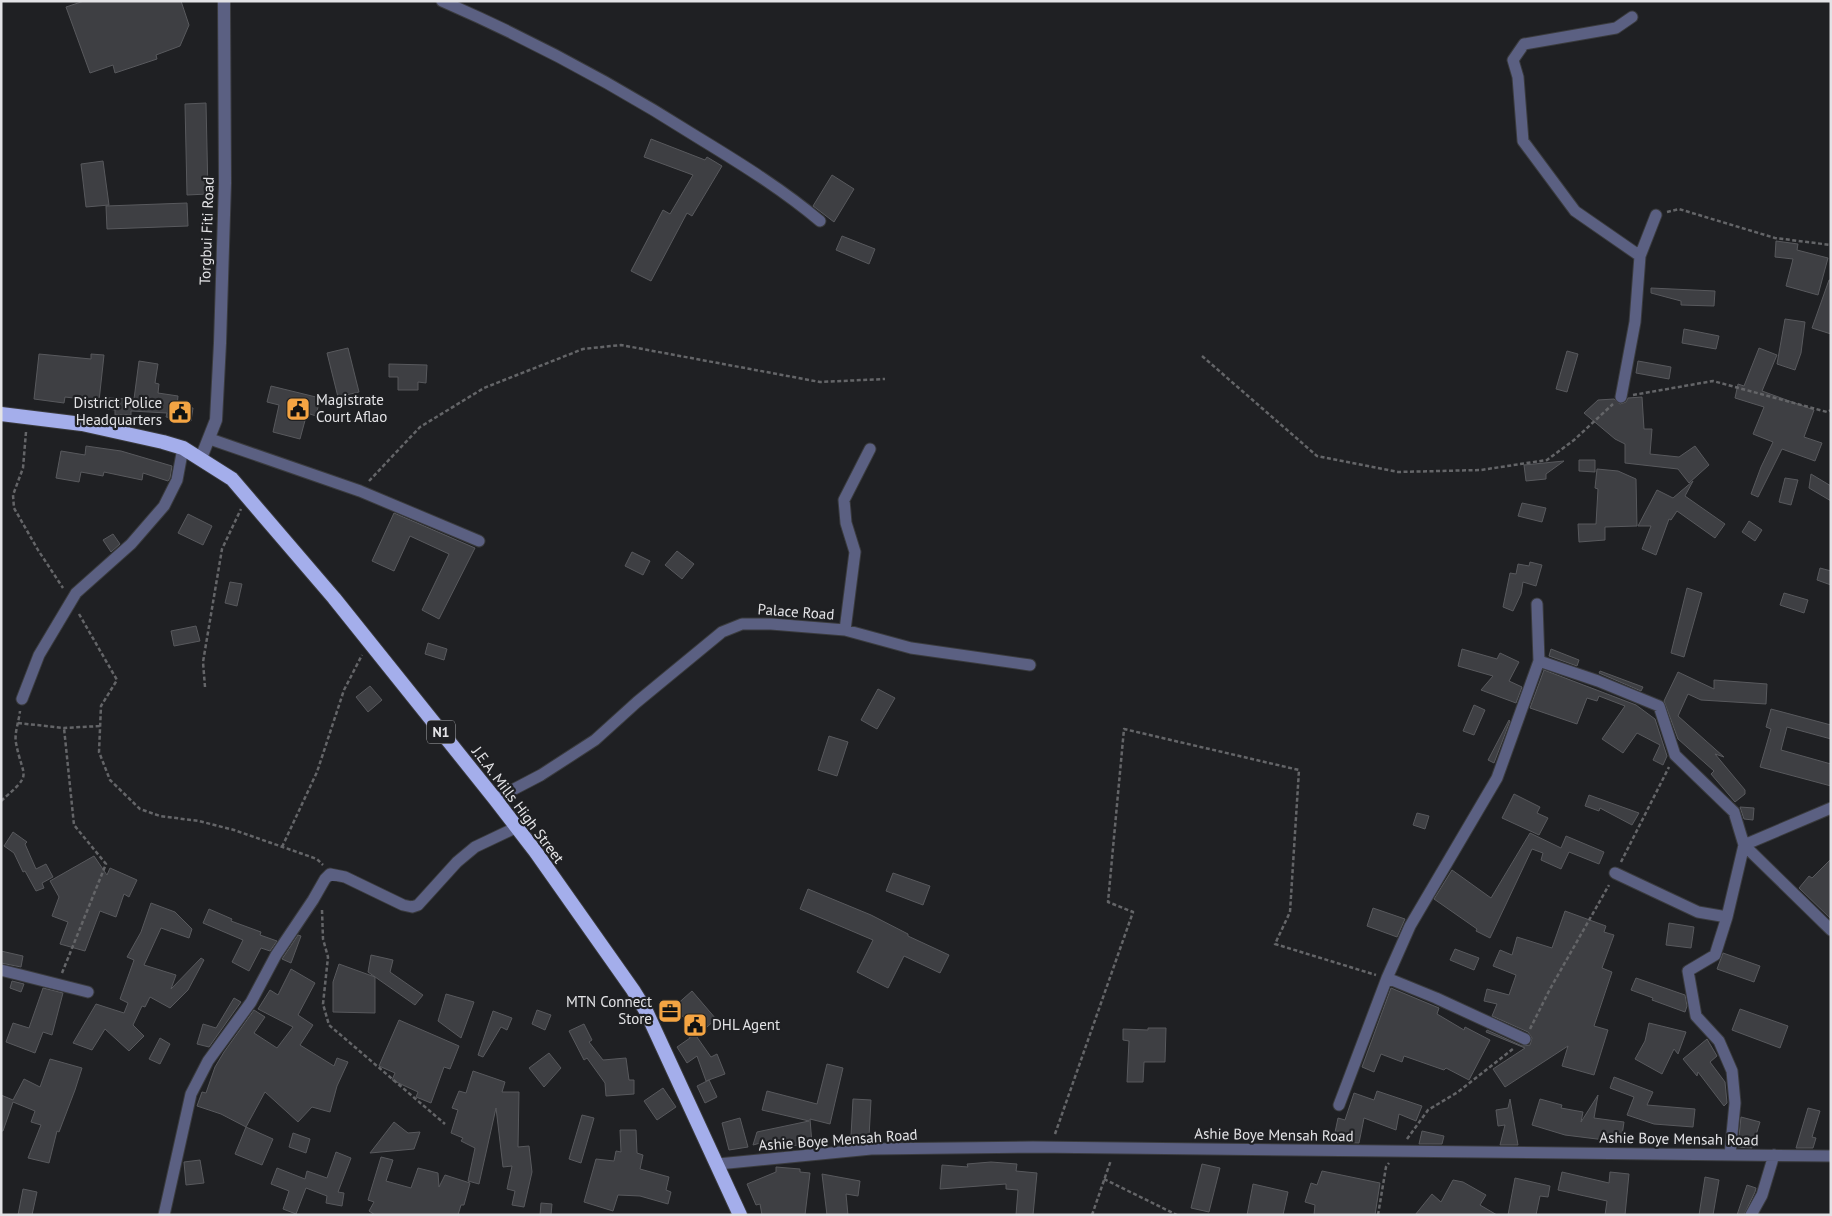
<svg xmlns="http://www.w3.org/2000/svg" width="1832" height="1216" font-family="'PT Sans',sans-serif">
<rect width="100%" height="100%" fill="#1f2023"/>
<path fill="#3e3f43" stroke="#58595d" d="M84,1H181L189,25L180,46L156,55L157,59L115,73L113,65L90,73L66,7Z
M206,103L208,194L187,195L185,104Z
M651,139L705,160L707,157L722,166L692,216L687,213L651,281L631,271L663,210L670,214L693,175L644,157Z
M103,161L109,205L86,207L81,164Z
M832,175L854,189L834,222L813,206Z
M187,203L188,226L107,229L106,206Z
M842,236L875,249L869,264L836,250Z
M1776,241L1798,244L1797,250L1828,258L1818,295L1786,286L1793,259L1775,257Z
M1829,280H1831V334L1812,328Z
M1651,288L1715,291L1714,306L1681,305V301L1651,293Z
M1785,319L1805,322L1801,353L1795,370L1777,364Z
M1684,329L1719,336L1716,349L1682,343Z
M348,348L359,392L338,397L327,353Z
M1759,348L1777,355L1762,391L1814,410L1804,437L1822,443L1815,461L1782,449L1758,497L1751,494L1761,467L1773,442L1753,434L1764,407L1735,398L1738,384L1744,386Z
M1567,351L1578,354L1567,392L1556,389Z
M39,354L91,359V354L104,355L99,401L65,397L64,403L34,399Z
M139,361L158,364L155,383L159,384L158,393L178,396L177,406L193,408L191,421L166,417L167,413L131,411V415H115V410L107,409V398L134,399Z
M1638,361L1671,367L1669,379L1636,373Z
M389,364L427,365L426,383L418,382V390H398V377H389Z
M271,386L320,398L316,416L307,413L300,439L273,432L279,405L267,402Z
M1642,397L1644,429H1652L1650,454L1679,457L1695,446L1709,465L1689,483L1678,469L1625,463V444L1615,439L1584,413L1598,400L1614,399L1620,404L1626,402L1628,398Z
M86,446L121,451L172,466L170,478L168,481L143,473L142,480L104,472L103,476L81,472L79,482L56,478L61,451L85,455Z
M1579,460H1595V472L1579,471Z
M1564,461L1546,474V479L1526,481L1524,465Z
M1597,469L1618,471L1636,479L1637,526L1605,527V540L1579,542L1578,524H1596L1598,489L1595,488Z
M1811,474L1831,486V501L1809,488Z
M1785,478L1798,480L1791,505L1779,502Z
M1693,481L1685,496L1725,524L1715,538L1677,511L1671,520L1669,519L1656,555L1642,549L1651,526H1638L1657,490L1673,498Z
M1522,503L1546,508L1542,522L1518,516Z
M394,513L475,548L439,619L422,610L449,554L410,536L394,571L372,561Z
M188,514L212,526L203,545L178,533Z
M1749,521L1762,530L1755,541L1742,532Z
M113,534L120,544L111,552L103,540Z
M677,551L694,564L682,579L665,565Z
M632,552L650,561L643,575L625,566Z
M1530,562L1542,565L1536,586L1523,582L1521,594L1513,611L1503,607L1510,573L1516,574L1518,564L1529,566Z
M1820,568L1831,571V585L1817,580Z
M230,582L242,584L237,606L225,603Z
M1687,588L1702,593L1684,657L1671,653Z
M1784,593L1808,600L1804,613L1780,605Z
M196,626L200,641L174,646L171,631Z
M428,643L447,649L444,660L425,654Z
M1462,649L1497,659L1500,653L1519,662L1509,681L1522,687L1516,703L1481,690L1493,676L1458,666Z
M1551,649L1579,660L1577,666L1549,656Z
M1544,670L1636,705L1655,719L1667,756L1663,765L1653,760L1660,745L1637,733L1623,753L1602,739L1625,706L1599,696L1597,701L1587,698L1577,724L1530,708Z
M1600,671L1643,687L1641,691L1599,673Z
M1678,672L1714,689V680L1767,684L1766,704L1701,700L1688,694L1678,716L1724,757L1715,754L1745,790V794L1735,802L1711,774L1714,771L1678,739L1664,701Z
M370,686L382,700L368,712L356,697Z
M878,689L895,698L877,729L861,720Z
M1474,705L1485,710L1474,735L1463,731Z
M1771,709L1831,725V739L1787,727L1781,750L1831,764V786L1760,767L1771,729L1766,727Z
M1509,720L1510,721L1494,763L1488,760Z
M829,736L848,742L837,776L818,770Z
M1514,794L1540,807L1537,813L1548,818L1539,835L1502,818Z
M1589,795L1600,799L1639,813L1632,825L1600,808L1599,811L1585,806Z
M1740,807L1754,808L1753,820L1744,819Z
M1417,813L1429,816L1425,829L1413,825Z
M13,832L27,842L25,844L36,869L46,864L53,877L42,883L44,888L36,891L25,871L23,872L14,853L4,846Z
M1530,833L1561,848L1566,836L1604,852L1599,864L1569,852L1561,869L1541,860L1543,853L1532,849L1490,938L1476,931L1477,929L1434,899L1452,870L1491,898Z
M94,856L107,875L110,868L137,880L129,897L124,894L116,917L100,911L85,951L60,944L68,922L52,916L59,897L50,881Z
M1831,859V919L1799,888L1809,876L1812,878Z
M893,873L930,886L923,905L886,891Z
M808,889L871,915L908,934V936L949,955L940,973L904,956L888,988L857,972L873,940L800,909Z
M151,903L175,912L192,929L189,938L161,928L144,965L176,975L171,989L201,958L204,960L188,990L170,1008L150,997L145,1007L142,1006L133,1025L144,1036L129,1051L105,1029L92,1050L73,1043L96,1004L124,1013L128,1003L120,999L134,960L127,957L141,932Z
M1373,908L1405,919L1397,937L1367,926Z
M209,909L232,919L231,921L261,932L260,935L277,941L270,951L261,948L249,971L232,962L243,940L203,923Z
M1565,911L1606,926L1604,932L1614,935L1602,968L1612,972L1594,1026L1608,1030L1594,1075L1562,1066L1568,1046L1505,1087L1493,1069L1525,1048L1486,1032L1487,1030L1522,1046L1530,1045L1532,1038L1528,1032L1492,1016L1497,1004L1484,1001L1487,989L1509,995L1516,975L1493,966L1500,950L1512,955L1517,937L1552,948Z
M1669,923L1694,927L1691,948L1666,945Z
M298,935L301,936L291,963L282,959Z
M1455,949L1479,958L1474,970L1450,960Z
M1,951L23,956L21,967L1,963Z
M1723,953L1760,966L1754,982L1717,969Z
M371,955L393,960L390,972L423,995L415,1005L368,972Z
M339,964L375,977V1013L333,1012V982Z
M291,969L315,983L298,1015L313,1025L300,1045L334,1066L337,1058L348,1062L337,1086L330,1112L312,1107L298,1122L265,1092L246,1127L221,1114L197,1106L202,1092L206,1093L215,1067L224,1052L254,1010L265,1017L254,1033L277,1048L293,1027L258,1009L270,990L278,995Z
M1636,978L1685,995L1687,1006L1685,1012L1652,1000L1653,998L1631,990Z
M12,981L24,984L21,992L10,988Z
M43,988L63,993L52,1035L43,1032L35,1053L6,1042L13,1023L29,1028Z
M1391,988L1439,1008L1437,1014L1464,1030L1465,1027L1490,1040L1469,1080L1446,1068L1444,1070L1404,1056L1402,1062L1381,1054L1374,1072L1362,1067Z
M692,991L716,1019L699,1034L674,1007Z
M446,994L474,1002L461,1038L438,1021Z
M234,998L241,1002L209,1047L197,1044L203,1024L216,1028Z
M1740,1009L1788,1026L1780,1048L1732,1030Z
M537,1010L551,1015L545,1030L532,1024Z
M493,1011L512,1018L507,1030L501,1027L483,1057L478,1055Z
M399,1020L459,1046L450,1069L444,1067L431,1103L416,1097L418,1092L392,1080L395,1073L379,1066Z
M1649,1023L1686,1032L1678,1054L1674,1049L1662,1074L1635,1059L1645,1041Z
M584,1024L592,1040L589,1042L603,1060L626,1058L629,1080H634V1094L606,1096L605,1083L587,1058L584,1060L569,1031Z
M1148,1028H1166L1165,1062H1144L1143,1082H1127L1129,1041L1123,1040V1029L1148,1030Z
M692,1030L711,1057L717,1054L725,1074L706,1081L697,1056L687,1063L677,1047L690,1038L688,1032Z
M160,1038L170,1044L160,1064L149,1059Z
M1707,1039L1717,1056L1710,1062L1725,1082L1727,1103L1724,1106L1698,1072L1697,1076L1683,1059Z
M549,1053L561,1068L544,1087L529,1068Z
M50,1059L82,1068L75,1090L59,1132L57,1131L49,1163L28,1158L41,1125L31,1122L35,1111L13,1102L3,1131H1V1095L13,1100L24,1079L40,1087Z
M827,1064L843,1068L830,1124L810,1119L812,1144L765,1148L764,1142L753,1145L757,1132L809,1121L762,1110L767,1091L817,1104Z
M473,1071L505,1082L502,1092H519L518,1147L529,1146L532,1172L524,1207L512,1205L515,1191L507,1189L512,1166L503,1167L496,1108L479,1184L468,1181L475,1148L461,1141L463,1138L451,1133L458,1110L452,1108L459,1091L466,1093Z
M1614,1077L1653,1092L1647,1105L1695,1109L1693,1127L1654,1124L1627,1115L1634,1097L1610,1088Z
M709,1080L717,1097L705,1103L697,1086Z
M663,1088L676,1107L657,1120L644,1101Z
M1377,1091L1422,1106L1416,1121L1399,1114L1396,1130L1364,1118L1359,1143L1333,1142L1338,1118L1345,1120L1354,1093L1374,1100Z
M1598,1095L1594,1118L1624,1122L1621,1142L1565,1135L1532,1125L1540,1099L1562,1105L1561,1108L1583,1112L1581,1122Z
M853,1099L871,1100L869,1137L851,1136Z
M1510,1099L1518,1145H1500L1505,1125L1498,1126L1496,1110L1508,1108Z
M1808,1108L1820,1111L1812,1137L1816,1138L1813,1148H1796Z
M582,1115L594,1118L581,1163L569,1159Z
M1741,1117L1760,1122L1752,1148L1738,1147Z
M740,1118L748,1147L729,1150L722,1123Z
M394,1122L408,1133L420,1132L414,1149L370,1153Z
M246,1127L273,1139L262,1165L235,1154Z
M620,1130H636L637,1153L643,1155L640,1169L669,1177L666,1190L671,1192L668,1204L640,1196L618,1195L613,1211L584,1202L596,1159L614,1161L616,1151L621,1152Z
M1422,1131L1444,1136L1442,1144H1419Z
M293,1133L310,1139L306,1153L289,1147Z
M336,1152L351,1158L338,1192L344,1193L342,1206L326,1203L327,1196L306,1188L296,1214L283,1209L289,1191L271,1184L277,1168L305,1179L307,1171L327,1178Z
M381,1157L393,1160L386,1181L411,1188L418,1168L438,1173L439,1187L445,1175L470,1183L464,1205H461L458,1215H375L369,1211L374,1202L368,1200Z
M200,1160L204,1183L186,1185L184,1162Z
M991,1162L1017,1164L1016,1171L1037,1173L1033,1215H1016L1018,1190L1006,1189V1184L940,1189L942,1165L968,1167L967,1164Z
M1202,1164L1220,1168L1209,1212L1191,1208Z
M776,1167L800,1169V1172L810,1173L805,1215H762L760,1204L756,1205L747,1184L776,1172Z
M1322,1171L1380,1183L1375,1215H1314L1315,1205L1305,1202L1311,1183L1317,1185Z
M1562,1172L1609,1183L1610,1172L1629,1174L1625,1215H1605L1607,1201L1558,1190Z
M822,1174L860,1181L858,1196L846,1194L848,1215H827Z
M1705,1177L1719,1180L1713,1215H1699Z
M1515,1178L1550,1186L1548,1197L1540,1196L1536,1215H1508Z
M1453,1180L1463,1182L1486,1195L1480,1205L1497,1215H1415L1432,1194L1441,1202Z
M1253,1184L1288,1192L1283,1215H1247Z
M1747,1185L1756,1188L1755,1192L1744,1215H1737Z
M23,1189L37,1192L32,1215H18Z
M541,1203L552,1204L551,1215H540Z"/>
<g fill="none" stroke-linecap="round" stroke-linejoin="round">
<g stroke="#3a3b3e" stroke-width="13">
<path id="minor" d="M442,1C532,40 619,87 702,140C743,165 783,190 820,221
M1632,17L1616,28L1524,44L1513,60L1518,77L1523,141L1575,211L1640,256
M1621,397L1635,322L1640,256L1656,215
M210,439L360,491L479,541
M1537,604L1539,661
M845,630L855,552L846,523L844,500L870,449
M22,699L39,655L76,593L131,544L164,506L177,480L183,448
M495,799L541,775L595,740L637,702L722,632L742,624H771L845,630L911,648L1030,665
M1831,808L1744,845L1831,930
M1615,873L1698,912L1727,917
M1,970L88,992
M1387,978L1410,926L1497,778L1539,661L1598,681L1659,706L1675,755L1734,812L1744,845L1727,917L1715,955L1688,971L1696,1016L1719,1041L1732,1071L1735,1103L1730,1155
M1339,1105L1387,978L1436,998L1525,1039
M718,1164L871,1149L1033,1147L1831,1156
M164,1215L191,1094L208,1061L251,1002L276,955L313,900L325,879L330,874L345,877L403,905L412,907L418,905L457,862L475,847L517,827
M1751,1215L1762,1195L1774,1155"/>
</g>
<g stroke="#3a3b3e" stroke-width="14">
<path id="tertiary" d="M201,458L216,420L220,343L225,183L224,1"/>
</g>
<g stroke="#3a3b3e" stroke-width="16">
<path id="trunk" d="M1,414L82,424L163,442L183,448L232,479L334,598L495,799L535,851L633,990L646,1011L740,1215"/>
</g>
<path stroke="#646568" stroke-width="2.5" stroke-dasharray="4 2.5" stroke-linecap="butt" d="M1667,212L1679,209L1775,238L1831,245
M1202,356L1317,456L1398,472L1481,470L1547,460L1574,440L1613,404
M1633,395L1713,381L1827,412L1831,410
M26,432L23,468L13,495L14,508L38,550L63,588
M369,481L420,427L484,388L583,349L621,345L820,382L885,379
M79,614L117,680L101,706L99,752L110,780L140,809L160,816L199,821L234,830L317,859L323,865
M205,687L203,662L222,549L241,509
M18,723L64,728L100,726
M1,801C34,772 23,780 16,743C14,734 19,721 20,711
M282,847L317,772L344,690L362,655
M1621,862L1669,767
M322,910L323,939L328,957L323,1004L329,1025L445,1124
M62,973L106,864L74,825L64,728
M1530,1029L1550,989L1609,885
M1055,1134L1133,912L1108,902L1124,729L1299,770L1290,912L1275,944L1376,975
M1407,1139L1428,1110L1458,1092L1514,1048
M1104,1179L1177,1215
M1092,1215L1111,1160
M1378,1215L1386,1167L1389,1163"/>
<use href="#minor" stroke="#5b6082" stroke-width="11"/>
<use href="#tertiary" stroke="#5b6082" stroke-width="12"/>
<use href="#trunk" stroke="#a4aeeb" stroke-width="14"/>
</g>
<defs>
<g id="civic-square" transform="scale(1.25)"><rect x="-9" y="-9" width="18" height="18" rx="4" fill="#f4a443" stroke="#1f2023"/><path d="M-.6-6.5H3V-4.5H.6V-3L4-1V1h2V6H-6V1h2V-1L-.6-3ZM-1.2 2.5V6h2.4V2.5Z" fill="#111"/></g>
<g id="office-square" transform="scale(1.25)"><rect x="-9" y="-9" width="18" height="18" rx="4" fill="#f4a443" stroke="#1f2023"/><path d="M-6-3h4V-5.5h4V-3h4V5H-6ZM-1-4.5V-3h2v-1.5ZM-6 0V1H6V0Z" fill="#111"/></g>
</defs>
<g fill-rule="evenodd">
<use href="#civic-square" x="298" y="409"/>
<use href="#civic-square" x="180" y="412"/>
<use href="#office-square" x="670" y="1011"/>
<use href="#civic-square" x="695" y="1025"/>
</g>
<g text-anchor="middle" stroke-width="4.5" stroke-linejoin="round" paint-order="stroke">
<rect fill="#1f2023" stroke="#a8a8ac" stroke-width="1" x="427" y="720.5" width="28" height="23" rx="4"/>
<g font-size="14" font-weight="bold" fill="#e3e3e6">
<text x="441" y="737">N1</text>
</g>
<g font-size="15" fill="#e3e3e6" stroke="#1f2023">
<text transform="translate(207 231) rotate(-88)" y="5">Torgbui Fiti Road</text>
<text transform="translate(796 612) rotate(4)" y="5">Palace Road</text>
<text transform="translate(518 805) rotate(53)" y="5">J.E.A. Mills High Street</text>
<text transform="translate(1274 1135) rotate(1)" y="5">Ashie Boye Mensah Road</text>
<text transform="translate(1679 1139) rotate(1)" y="5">Ashie Boye Mensah Road</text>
<text transform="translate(838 1140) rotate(-4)" y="5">Ashie Boye Mensah Road</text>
</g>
<g font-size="15" fill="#e3e3e6" stroke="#1f2023" text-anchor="start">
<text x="316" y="405">Magistrate<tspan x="316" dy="17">Court Aflao</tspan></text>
<text x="162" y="408" text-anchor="end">District Police<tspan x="162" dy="17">Headquarters</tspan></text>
<text x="652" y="1007" text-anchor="end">MTN Connect<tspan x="652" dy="17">Store</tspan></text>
<text x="712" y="1030">DHL Agent</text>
</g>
</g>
<rect width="1832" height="1216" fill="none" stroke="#e3e3e6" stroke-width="5"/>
</svg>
